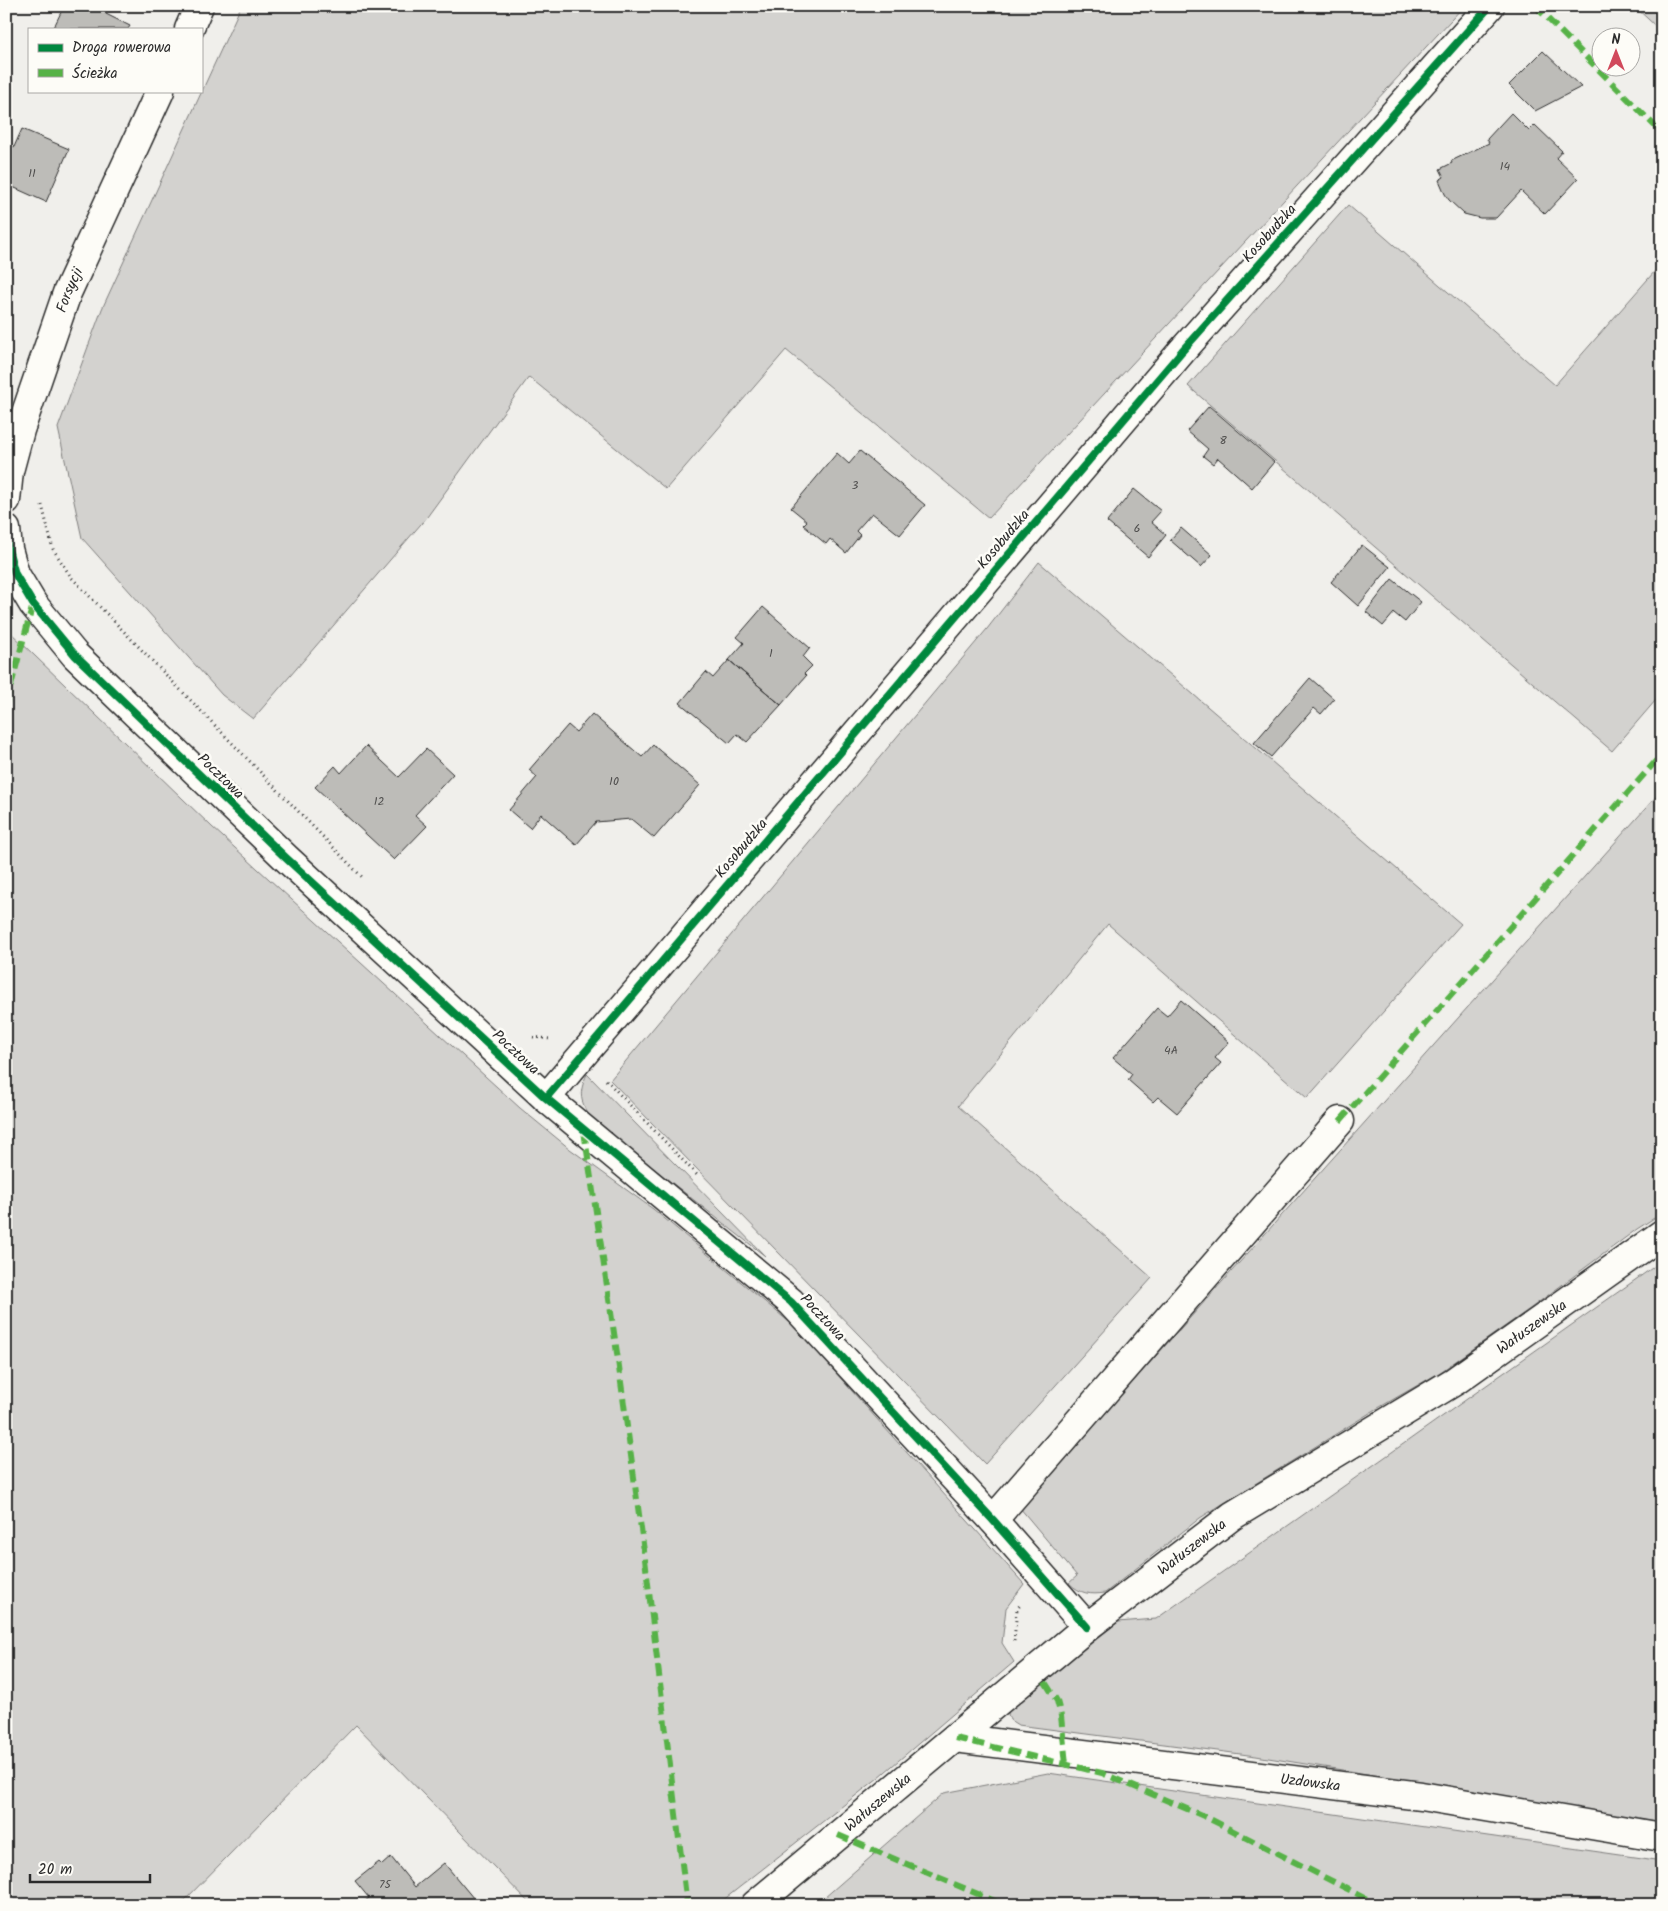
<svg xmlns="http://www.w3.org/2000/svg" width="1668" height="1911" font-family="Kalam,sans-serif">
<rect width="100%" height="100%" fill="#f0efeb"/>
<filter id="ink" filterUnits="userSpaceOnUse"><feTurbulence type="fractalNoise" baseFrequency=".02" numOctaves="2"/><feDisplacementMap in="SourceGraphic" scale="10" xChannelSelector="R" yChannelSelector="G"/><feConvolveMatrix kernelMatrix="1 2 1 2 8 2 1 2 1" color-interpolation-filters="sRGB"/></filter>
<g filter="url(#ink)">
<path fill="#d3d2cf" stroke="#7f7e7d" d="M241,6H1464L989,518L786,350L666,489L529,377L427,517L253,719L222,695L82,538L58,428L102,309Z
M1634,6H1662V32Z
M1348,205L1555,385L1662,263V693L1612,751L1188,386Z
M1039,562L1461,924L1307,1098L1108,924L958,1106L1152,1278L985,1464L610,1080L987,629Z
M6,628L212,827L520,1108L570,1149L653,1209L794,1326L1024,1584L1006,1608L1002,1643L1014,1662L878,1778L717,1905H531L356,1725L183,1902L185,1905H6Z
M1662,790V1213L1637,1229L1531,1308L1439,1373L1373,1411L1200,1518L1105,1593C1091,1595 1080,1594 1069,1583L1077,1576L1020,1508Z
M587,1074L765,1256L592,1120C580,1101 578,1094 587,1074Z
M1662,1261V1822L1256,1756L1018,1725L1010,1720L1008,1714L1010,1708L1118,1622L1156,1619Z
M1048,1773L1662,1861V1905H816L944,1793Z"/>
<path fill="#bdbcb8" stroke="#2b2b2b" d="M64,6H88L92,8L93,6H109L106,14L130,26L128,29H53Z
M1543,51L1581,87L1535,111L1509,85Z
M1511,113L1529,131L1535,125L1562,151L1556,158L1578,179L1545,214L1521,191L1496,218H1480L1464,214L1449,200L1445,194L1439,180L1444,177L1440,169L1452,163L1451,161L1489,143L1487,139Z
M22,129L69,149L46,202L6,184V144L14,147Z
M1209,406L1274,462L1252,488L1218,458L1213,464L1203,456L1208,449L1187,431Z
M860,451L925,505L900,535L872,513L856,531L860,535L846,553L830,539L826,544L803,525L807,521L791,508L837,453L849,464Z
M1134,489L1161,511L1151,522L1166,535L1148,557L1107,522Z
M1181,528L1212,555L1201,567L1170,540Z
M1362,545L1390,567L1358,606L1331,582Z
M1392,579L1421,602L1405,622L1394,613L1383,626L1366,612Z
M763,607L810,648L803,657L812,666L804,674L806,676L781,705L729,660L744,643L737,637Z
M729,660L781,705L747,742L737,734L729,743L680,703L706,672L713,678Z
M1310,678L1334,699L1321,714L1314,708L1271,757L1254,743Z
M592,714L642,757L653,745L700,785L654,838L631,819L596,822L576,845L541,814L530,828L509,810L537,777L529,770L568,725L576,732Z
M366,746L399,777L426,749L453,774L415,815L427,826L394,860L315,787L335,766L341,773Z
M1181,1000L1229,1042L1215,1058L1221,1063L1177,1113L1158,1097L1153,1102L1128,1080L1132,1074L1113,1058L1157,1008L1167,1016Z
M391,1857L415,1887L444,1863L479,1905H360L369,1898L355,1881L379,1862L382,1865Z"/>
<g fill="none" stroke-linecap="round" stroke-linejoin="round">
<g stroke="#2b2b2b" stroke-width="31">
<g id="minor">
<path d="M189,29L199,6"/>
<path id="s1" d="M6,500L9,471L20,430L67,293L160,91"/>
<path d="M6,529L8,549L15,574L33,604L75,655L286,858L546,1098L791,1302L993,1520L1087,1627"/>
<path d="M546,1098L1182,351L1490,6"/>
<path d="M993,1520L1340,1121"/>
<path id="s2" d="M955,1738L1421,1796L1662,1837"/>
<path id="s3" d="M755,1905L1087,1627L1232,1516L1455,1381L1662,1234"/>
</g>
</g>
<path stroke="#2b2b2b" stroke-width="3" stroke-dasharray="1 4" stroke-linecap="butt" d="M42,505L53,549L71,577L362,877
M533,1037L550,1039
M606,1080L697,1175
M1014,1641L1017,1609L1021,1604"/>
<use href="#minor" stroke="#fdfcf7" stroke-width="28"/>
<path stroke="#56b246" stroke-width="6" stroke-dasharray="12 6" stroke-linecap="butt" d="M1535,6L1662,133
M6,704L33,604
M1340,1121L1662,754
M584,1131L617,1353L644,1551L687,1905
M1045,1682L1057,1701L1061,1716L1066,1764
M955,1738L1102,1773L1206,1817L1379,1905
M838,1835L1004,1905"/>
<g stroke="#fdfcf7" stroke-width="11">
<path id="cycleway" d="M6,529L8,549L15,574L33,604L75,655L286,858L546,1098L791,1302L993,1520L1087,1627
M546,1098L1182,351L1490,6"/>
</g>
<use href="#cycleway" stroke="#00873e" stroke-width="8"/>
</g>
</g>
<g text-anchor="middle" stroke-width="5" stroke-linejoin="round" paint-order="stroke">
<g font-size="12" fill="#504f4e">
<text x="1505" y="170">14</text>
<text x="32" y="177">11</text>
<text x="1223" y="444">8</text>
<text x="855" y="489">3</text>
<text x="1137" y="532">6</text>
<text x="771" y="657">1</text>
<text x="614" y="785">10</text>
<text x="379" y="805">12</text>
<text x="1171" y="1054">4A</text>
<text x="385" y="1888">75</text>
</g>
<g font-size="15" fill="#2b2b2b" stroke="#fdfcf7">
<text transform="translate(1269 233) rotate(-48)" y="5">Kosobudzka</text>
<text dy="5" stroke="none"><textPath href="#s1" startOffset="220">Forsycji</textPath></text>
<text transform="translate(1003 539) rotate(-50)" y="5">Kosobudzka</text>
<text transform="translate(221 776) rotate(44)" y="5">Pocztowa</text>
<text transform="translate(741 848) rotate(-50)" y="5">Kosobudzka</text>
<text transform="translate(516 1052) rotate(43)" y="5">Pocztowa</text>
<text transform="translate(823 1317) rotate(47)" y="5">Pocztowa</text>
<text dy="5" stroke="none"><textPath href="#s3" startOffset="970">Wałuszewska</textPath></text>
<text dy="5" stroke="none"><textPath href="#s3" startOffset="565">Wałuszewska</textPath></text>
<text dy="5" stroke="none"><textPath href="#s2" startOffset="358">Uzdowska</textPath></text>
<text dy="5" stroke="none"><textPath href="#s3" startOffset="160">Wałuszewska</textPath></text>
</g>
</g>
<rect width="1668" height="1911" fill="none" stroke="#fdfcf7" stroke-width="25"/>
<rect x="12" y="12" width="1643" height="1886" fill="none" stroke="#2b2b2b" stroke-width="2" filter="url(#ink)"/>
<rect x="28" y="28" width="175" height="65" fill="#fdfcf7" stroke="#a9a8a5"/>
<rect x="38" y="44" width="25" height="8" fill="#00873e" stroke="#a9a8a5"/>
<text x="72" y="52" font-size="15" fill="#2b2b2b">Droga rowerowa</text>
<rect x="38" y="69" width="25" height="8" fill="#56b246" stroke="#a9a8a5"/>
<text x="72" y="78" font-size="15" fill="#2b2b2b">Ścieżka</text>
<g transform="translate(1616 52)"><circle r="24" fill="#fdfcf7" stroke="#a9a8a5"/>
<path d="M0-4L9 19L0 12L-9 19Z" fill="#d1495b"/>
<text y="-8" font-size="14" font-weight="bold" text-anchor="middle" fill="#2b2b2b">N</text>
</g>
<path d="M30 1874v8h120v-8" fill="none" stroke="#2b2b2b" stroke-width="2.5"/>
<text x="38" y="1874" font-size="15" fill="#2b2b2b" stroke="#fdfcf7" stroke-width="4" paint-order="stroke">20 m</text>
</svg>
